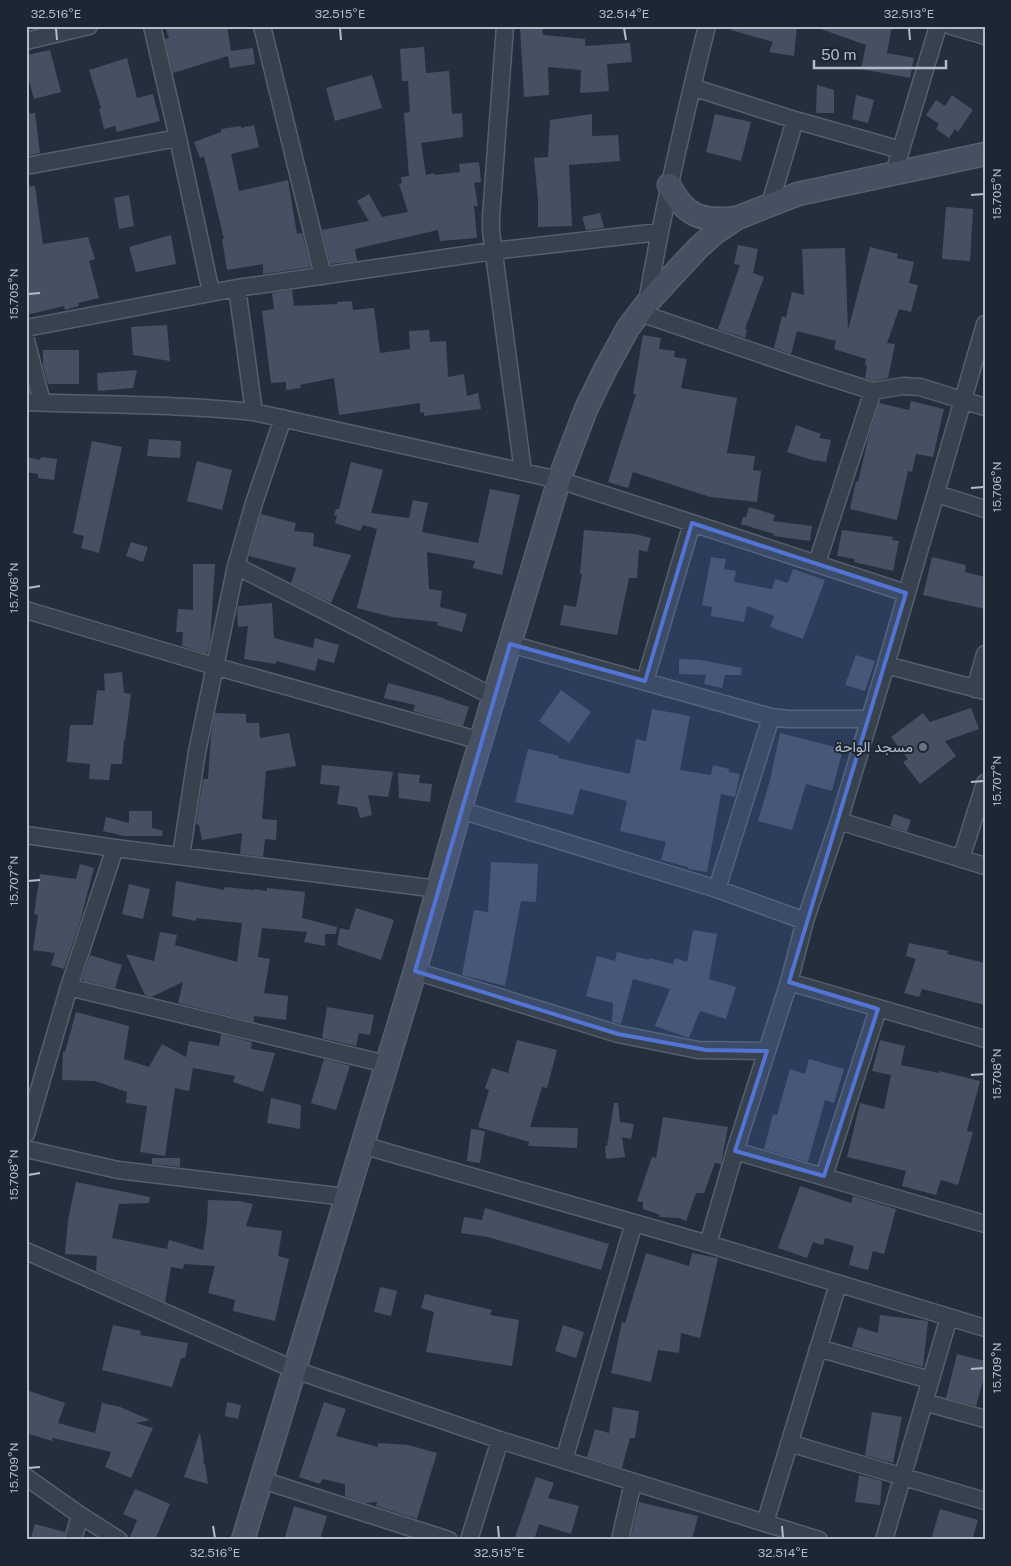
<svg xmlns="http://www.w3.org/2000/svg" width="1011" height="1566" font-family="'Public Sans',Vazirmatn,sans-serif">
<rect width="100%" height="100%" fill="#242f3e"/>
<path fill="#455162" d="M165,26H227L231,51L253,48L255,64L230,68L228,56L173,73L165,39L169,38Z
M520,26H542L543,35L585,39V46L630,43L632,62L607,64L609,91L580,93L581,70L548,67L549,95L524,97Z
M732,26H797L794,56L769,52L773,42L731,30Z
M819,26H892L887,53L914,58L910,78L861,69L866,45L818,28Z
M424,47L426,73L449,71L452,114L462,113L463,137L421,143L426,175L434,173L435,175L460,172L459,164L479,162L481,182L474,183L478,206H474L477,238L440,241L438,230L355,249L357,261L330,264L322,230L369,221L357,201L369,194L382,217L408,212L399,184L402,183L401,177L409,176L404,113L410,112L408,81H402L400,49Z
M50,50L61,92L34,99L26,70V55Z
M127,58L137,98L153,94L160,121L117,132L115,126L104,129L99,109L101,108L89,70Z
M372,75L382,108L335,121L326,88Z
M817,85L834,90V113H816Z
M856,95L874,100L868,123L852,119Z
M952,95L973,110L958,132L955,129L949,138L936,129L939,124L926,115L936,100L945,106Z
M35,113L40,153L26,156V114Z
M592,114V136L618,135L620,161L569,165L572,226L538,227V200L534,158L548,157L550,120Z
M715,114L751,122L741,161L706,152Z
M254,125L259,147L231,154L239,191L288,180L297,234L302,233L311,267L263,274V264L227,270L222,239H224L204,156L200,158L194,142L221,132V129L241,126V128Z
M35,186L43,244L88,237L95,259L89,261L99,298L78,303L79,306L65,310L64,306L26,315V187Z
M129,195L134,226L119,229L114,198Z
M946,207L973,209L970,261L942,259Z
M600,213L604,228L586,230L582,217Z
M171,235L176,264L136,272L129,247Z
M738,245L758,249L753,273L764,277L745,329H747L745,338L718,329L740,265L734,264Z
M870,247L898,254L897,258L914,262L909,283L918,285L911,312L899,309L887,343L895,344L888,378L874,381L865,378L867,366L865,365L866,359L834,349L836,341L797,331L791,354L774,348L782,316L786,317L792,292L804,295L802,249L845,248L848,330Z
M292,290L294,306L337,304V302L352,301L353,310L374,308L380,353L410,349L409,331L429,330L430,342L446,341L448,377L464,374L467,396L478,393L481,409L424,416V412L420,413V403L339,415L334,378L300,385L301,388L286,390V382L271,383L262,311L274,309L272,293Z
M167,325L170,361L133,355L131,327Z
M643,335L661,338L659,349L675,351L674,357L687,359L681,388L737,398L727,453L755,456L753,470L761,471L757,502L710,497L633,472L628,488L608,482L636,394H633Z
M43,350H79V384H48L43,365Z
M137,370L133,388L98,391L97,373Z
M911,401L944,409L933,457L916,454L912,472L908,471L897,520L850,509L856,481L858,482L869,435L879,403L909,410Z
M796,425L821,434L819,438L831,440L826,462L812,460L787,452Z
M149,439L181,441L180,458L147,456Z
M92,441L122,447L99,553L81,548L84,536L73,533Z
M26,457L40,460L41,457L57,459L54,480L38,478V474L26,472Z
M197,461L232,470L222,510L187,501Z
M351,462L383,470L371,513L409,518L413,500L428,503L422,532L478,543L490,489L520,495L502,575L473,568L475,561L427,552L429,589L442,591L440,607L467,614L462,632L437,625L438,622L392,617L357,608L377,529L363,525L360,531L335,523L337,516L334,515L336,509H339Z
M749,507L775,515L773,521L812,526L810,541L774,536V534L741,524L743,517H746Z
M261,514L296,523L294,531L314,533L313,546L351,555L331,603L291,583L296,568L249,556Z
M584,530L635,534L651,538L647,552L639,550L637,578H629L617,635L560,625L564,605L576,607L582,574H580Z
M842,530L893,537L892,540L899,541L893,571L854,562L855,559L837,556Z
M131,542L148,547L143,562L126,556Z
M711,557L726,559L724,569L736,571L734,582L772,589L775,579L788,583L793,569L825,580L803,639L770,627L774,616L747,606L744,622L711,616L712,607L702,605Z
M932,557L966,565L965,572L985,577V609L923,595Z
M193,564H215L210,642L207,654L182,646L183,632H176L178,609L193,610Z
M272,603L274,638L313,648L315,638L339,645L334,663L318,659L315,671L276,661V664L244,659L248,626L238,627L237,612L238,606Z
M856,655L875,661L865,691L845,685Z
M679,659L701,660L742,668L741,675H725L722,688L704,684L706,675L679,674Z
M122,672L124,693L131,694L125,740H124L122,764H111L109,780L89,779L90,764L67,762L70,725H93L97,690L105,691L104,674Z
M388,683L444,698V699L469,707L463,726L413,711L415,705L384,698Z
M561,690L591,712L569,743L539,721Z
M971,708L979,729L945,741L956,756L920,784L903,762L908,759L891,737L923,713L930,722Z
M652,709L690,716L680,770L711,775L713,765L729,769V772L740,774L735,797L721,794L707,872L688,869V867L661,860L666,842L620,831L627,801L580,789L573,815L515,802L528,749L559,756L558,758L630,774L636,739L646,741Z
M215,713L246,714V723H259L260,738L289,733L296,766L266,771L262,819L277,820L276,840L265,839L263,857L240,854L242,833L202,840L199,825L196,824L203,779H208L211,735Z
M780,733L843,749L832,791L806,784L792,830L758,821L770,780Z
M322,765L393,772L388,797L368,795L372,815L360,818L357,807L337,804L340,786L320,784Z
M398,773L420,775L419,783L432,784L430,802L399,798Z
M129,811H152V828L163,831L162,836H124L103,831L106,817L129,823Z
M894,814L911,820L907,832L890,826Z
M491,862L538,864L536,902L521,901L505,986L462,975L474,910L488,912Z
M80,864L94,868L80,922L64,969L51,965L55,953L33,950L38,915L34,914L40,874L76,879Z
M176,881L224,890L225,887L253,890L254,889L267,891V888L305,892L302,918L337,927L336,934H325V946L304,942L307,932L262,928L258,957L270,959L264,993L288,996L286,1020L254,1016V1022L178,1003L183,982L151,997L145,995L126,954L154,961L160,932L177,935L175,945L237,962L242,923L196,918V921L172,916Z
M129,884L150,889L143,919L122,914Z
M356,908L394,920L381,960L337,945L340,928L349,930Z
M693,930L717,934L709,979L736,987L726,1019L700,1011L689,1038L655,1026L670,989L633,979L621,1024L612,1022L613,1003L586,996L597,956L615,961L617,952L649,960V958L673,964L675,958L687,962Z
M909,943L948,951L947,954L985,963V1005L922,989L919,997L904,993L916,959L906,956Z
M90,955L122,965L115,988L82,980Z
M327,1007L374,1015L370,1035L359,1033L356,1046L322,1038Z
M76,1012L129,1026L124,1059L149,1067L162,1044L186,1057L189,1041L219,1046L221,1034L252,1042L251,1049L275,1053L263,1092L233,1082L235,1076L193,1068L189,1091L175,1088L165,1156L140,1152L147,1106L126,1103L127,1092L95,1081L62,1080L63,1052H65Z
M517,1040L557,1050L547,1088L542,1087L530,1127L578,1128L577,1148L528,1146L529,1142L478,1127L489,1090L485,1088L492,1068L508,1073Z
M880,1040L905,1046L901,1065L939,1073V1071L980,1081L967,1131L973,1132L958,1185L941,1180L936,1195L902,1186L906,1171L847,1157L860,1103L884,1109L891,1075L872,1071Z
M324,1059L350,1066L336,1110L311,1103Z
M809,1059L844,1069L834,1103L825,1100L808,1162L764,1149L773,1114L777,1115L790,1069L805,1074Z
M271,1098L301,1105L300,1129L267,1123Z
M614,1103H618L620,1122L634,1124L631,1139L622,1137L625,1157L606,1159L605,1146H607Z
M663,1117L728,1127L721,1164L715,1163L704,1193H696L686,1221L679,1218L659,1217L660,1215L643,1209V1202L637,1201L652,1157L656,1158Z
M471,1129L485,1131L480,1163L467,1161Z
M152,1158H180V1167L152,1164Z
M76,1182L150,1197L149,1203L119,1204L112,1238L167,1249L169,1240L203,1250L207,1222L208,1200L239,1201L253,1204L246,1226L282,1231L278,1256L289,1259L275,1321L233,1311L235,1300L208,1293L215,1266L184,1264L183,1269L171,1267L165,1302L96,1271L97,1256L65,1254L68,1220Z
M800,1186L851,1203L853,1196L896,1209L884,1254L873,1251L868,1270L849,1265L854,1246L825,1238L823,1245L813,1242L807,1258L778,1248Z
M485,1208L609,1244L601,1270L488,1237L461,1233L464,1217L482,1220Z
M646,1253L689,1266L692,1253L718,1258L700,1338L681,1333L679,1353L658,1350L651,1382L611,1373L622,1322L625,1323Z
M380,1287L397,1291L391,1316L374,1312Z
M425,1294L492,1310L490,1315L519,1320L512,1366L426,1352L434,1312L421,1308Z
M880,1315L928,1321L923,1367L852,1347L858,1327L878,1333Z
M113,1325L141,1331L140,1335L188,1343L185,1358H181L172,1387L102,1370Z
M563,1325L584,1332L576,1358L555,1351Z
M957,1354L985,1361V1373L976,1406L946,1398Z
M26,1390L65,1403L58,1423L95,1433L102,1403L120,1407L150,1420L136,1423L153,1428L131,1478L105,1467L111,1452L53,1438L52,1441L26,1433Z
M227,1402L241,1405L238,1419L225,1416Z
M324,1402L346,1409L336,1436L378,1447V1443L408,1445L437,1453L417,1519L376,1506L377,1502L365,1503L345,1496V1484L322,1479L320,1484L299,1477Z
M613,1407L639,1411L635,1438H630L622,1468L587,1457L595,1429L609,1433Z
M872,1412L902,1417L893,1463L865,1455Z
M200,1432L204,1460L203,1463L205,1464L208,1484L184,1477Z
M859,1475L882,1481L880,1505L855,1502Z
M536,1477L554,1483L548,1498L579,1506L571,1534L539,1524L534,1540H514Z
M135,1489L170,1504L155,1540H129L137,1520L123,1514Z
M639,1502L698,1516L692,1540H630Z
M294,1506L327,1516L320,1540H284Z
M940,1509L978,1520L972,1540H931Z
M35,1524L65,1532L63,1540H30Z"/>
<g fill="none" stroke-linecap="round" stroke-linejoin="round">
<g stroke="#565f6c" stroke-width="19">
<path id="street" d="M152,26L178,138L211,292
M262,26L323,276
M505,26L491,217V231L523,472
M951,26L985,36
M26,41L89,26
M692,87L795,120L901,150
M26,166L178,138
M894,173L938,26
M770,204L795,120
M237,288L254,412
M647,302C663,209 684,118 707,26
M640,313L810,371L873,391L903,386L920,387L985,407
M26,328L237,288L493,251L659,232
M26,340L42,402
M26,402C102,405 179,404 254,412L559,480L692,523
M937,494L985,509
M817,563L873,391
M236,566L494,697
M26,610L214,666L481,741
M510,644L771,717L717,889
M886,665L985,691
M645,681L692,523L906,593
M975,689L985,654
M771,717L788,719H869
M460,810L717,889L805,921
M839,821L985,866
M26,835L115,848L438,889
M181,856L197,752L236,566L254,503L283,418
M961,859L985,783
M415,971L618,1034L698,1050L767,1051
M789,982L985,1039
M69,987L386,1064
M26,1134L69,987L115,848
M362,1145L708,1244L985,1328
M26,1149L118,1170L346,1197
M735,1151L985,1224
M824,1176L878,1009
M708,1244L735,1151L789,982L805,921L839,821L886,665L985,324
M26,1251L295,1370L500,1440L819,1540
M818,1348L930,1380
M924,1402L985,1419
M789,1443L985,1501
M564,1460L634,1223
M26,1477L80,1515L119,1540
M262,1480L449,1540
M765,1523L838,1284
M73,1540L80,1515
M469,1540L500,1440
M620,1540L633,1482
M884,1540L949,1317"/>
</g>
<g stroke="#565f6c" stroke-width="25">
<path id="secondary" d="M669,185C685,217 703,222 737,218
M243,1540L415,971L460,810L559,480L586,409L605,370L628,328L647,303L698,248L716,232L737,218L798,194L985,154"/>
</g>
<use href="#street" stroke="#38414e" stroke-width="16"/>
<use href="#secondary" stroke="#465061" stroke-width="22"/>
</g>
<path fill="#5274d3" fill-opacity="0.2" stroke="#5274d3" stroke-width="4" stroke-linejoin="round" d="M692,523L906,593L789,982L878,1009L824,1176L735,1151L767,1051L706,1050L618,1034L415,971L510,644L645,681Z"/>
<path fill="none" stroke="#b4bcc9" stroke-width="2" d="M56,28L57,40M340,28L341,40M624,28L626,40M909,28L910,40M971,195L984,194M28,294L40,293M971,488L984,487M28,588L40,586M971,782L984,781M28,881L40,880M971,1075L984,1074M28,1175L40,1173M971,1369L984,1368M28,1468L40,1467M213,1526L215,1538M498,1526L499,1538M782,1526L783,1538"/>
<circle fill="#6b7280" stroke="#1d2633" stroke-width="2" cx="923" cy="747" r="5"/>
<g text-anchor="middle" stroke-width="4" stroke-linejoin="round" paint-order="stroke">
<g font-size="15" fill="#b4bcc9" stroke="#1d2633" text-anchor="end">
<text x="913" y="752">مسجد الواحة</text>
</g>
</g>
<rect width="1011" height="1566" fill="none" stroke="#1d2633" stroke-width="55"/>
<path d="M814 60v8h132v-8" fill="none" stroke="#b4bcc9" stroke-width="2.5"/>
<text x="821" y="60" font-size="15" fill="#b4bcc9" stroke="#1d2633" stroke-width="4" paint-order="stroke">50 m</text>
<rect x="28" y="28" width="956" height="1510" fill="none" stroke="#b4bcc9" stroke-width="2"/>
<g font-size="12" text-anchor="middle" fill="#b4bcc9">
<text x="56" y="18">32.516°E</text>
<text x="340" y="18">32.515°E</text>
<text x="624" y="18">32.514°E</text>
<text x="909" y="18">32.513°E</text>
<text transform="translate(997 194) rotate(-90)" y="4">15.705°N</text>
<text transform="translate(14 294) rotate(-90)" y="4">15.705°N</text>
<text transform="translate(997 487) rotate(-90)" y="4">15.706°N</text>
<text transform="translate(14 588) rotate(-90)" y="4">15.706°N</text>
<text transform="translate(997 781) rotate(-90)" y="4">15.707°N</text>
<text transform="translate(14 881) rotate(-90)" y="4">15.707°N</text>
<text transform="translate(997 1074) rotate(-90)" y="4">15.708°N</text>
<text transform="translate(14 1175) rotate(-90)" y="4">15.708°N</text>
<text transform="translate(997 1368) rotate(-90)" y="4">15.709°N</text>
<text transform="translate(14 1468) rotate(-90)" y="4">15.709°N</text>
<text x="215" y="1557">32.516°E</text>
<text x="499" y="1557">32.515°E</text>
<text x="783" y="1557">32.514°E</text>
</g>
</svg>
